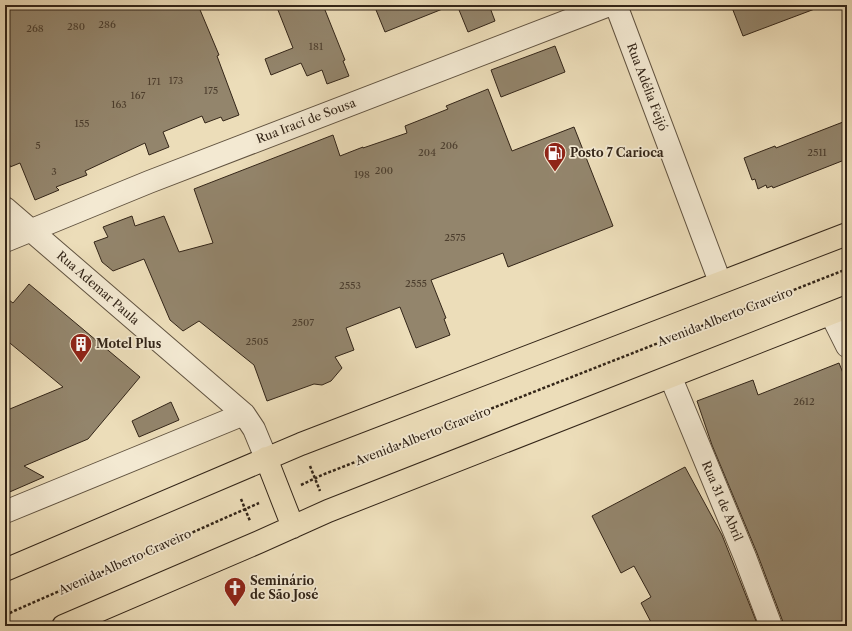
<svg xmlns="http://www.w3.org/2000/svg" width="852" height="631" font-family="'Libre Caslon Text',serif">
<rect width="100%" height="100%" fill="#ecddb9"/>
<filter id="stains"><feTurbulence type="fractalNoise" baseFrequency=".005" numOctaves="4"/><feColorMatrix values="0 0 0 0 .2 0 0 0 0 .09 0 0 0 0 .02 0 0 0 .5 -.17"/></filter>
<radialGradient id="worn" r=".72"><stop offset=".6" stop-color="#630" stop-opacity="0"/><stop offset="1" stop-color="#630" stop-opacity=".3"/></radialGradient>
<path fill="#93856c" stroke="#332518" d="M5,5H198L219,55L217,56L239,115L223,121L221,117L205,123L202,116L163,132L169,147L149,155L145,143L85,171L87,175L56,187L59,190L35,200L20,163L10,167V165L5,167Z
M276,5H323L345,60L343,61L349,76L327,84L322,70L307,76L301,63L271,75L265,59L293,48Z
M374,5H450V6L385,32Z
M457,5H489L495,21L468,32Z
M731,5H820V7L743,36Z
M555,46L565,72L501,97L491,70Z
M488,89L512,151L574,127L613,226L508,267L503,253L431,280L446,318L444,319L450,335L416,348L400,307L346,328L354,350L335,357L342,368L331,381L322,385L314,384L267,401L254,365L199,321L183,331L170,320L144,259L113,271L102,262L94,242L108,237L103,227L132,216L135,226L164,216L179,252L213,243L194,189L333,135L340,156L363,147V148L407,133L405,126L448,109L446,106Z
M843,122L847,133V159L773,188L772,186L767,188L766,185L758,189L755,179L752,180L744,158L775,146L776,148Z
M29,284L140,377L88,439L24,466L44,477L5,494V411L63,387L5,339V297L13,303Z
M839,363L847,383V621L838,626H783V622L757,553L712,445L697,401L753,380L758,395Z
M171,402L179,420L139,437L132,421Z
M685,467L722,535L758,626H653L641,603L651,597L634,566L621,573L592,516Z"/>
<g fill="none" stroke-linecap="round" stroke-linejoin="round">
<g stroke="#615340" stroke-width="24">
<path id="street" d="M616,5L720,282
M5,208L244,414L254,429L266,458
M5,241L149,182L609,5
M831,314L847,346
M671,378L745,557L771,626
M5,512L244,414"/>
</g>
<g stroke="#332518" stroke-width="24">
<path id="primary" d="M266,458L293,527
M5,570L301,444L847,234
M63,626L259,542L328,511L847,307"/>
</g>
<path stroke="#332518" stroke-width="2.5" stroke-dasharray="3 2" stroke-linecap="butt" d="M310,466L320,491
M301,485L322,475L847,269
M241,499L250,521
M5,615L259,503"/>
<use href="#street" stroke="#f3e9d2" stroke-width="22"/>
<use href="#primary" stroke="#ecddb9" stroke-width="22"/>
</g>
<defs>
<g id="fuel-pin" transform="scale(1.15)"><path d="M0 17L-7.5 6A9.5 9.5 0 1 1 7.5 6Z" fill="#8f2418" stroke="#f3e9d2"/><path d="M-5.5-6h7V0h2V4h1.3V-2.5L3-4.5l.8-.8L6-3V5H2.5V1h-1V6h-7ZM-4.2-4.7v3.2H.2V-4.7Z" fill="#fff"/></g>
<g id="building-pin" transform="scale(1.15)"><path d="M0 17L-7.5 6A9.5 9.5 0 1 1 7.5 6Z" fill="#8f2418" stroke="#f3e9d2"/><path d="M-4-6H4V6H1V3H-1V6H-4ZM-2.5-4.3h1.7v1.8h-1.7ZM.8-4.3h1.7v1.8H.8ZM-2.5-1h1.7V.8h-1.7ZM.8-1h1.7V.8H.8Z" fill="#fff"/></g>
<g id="church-pin" transform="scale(1.15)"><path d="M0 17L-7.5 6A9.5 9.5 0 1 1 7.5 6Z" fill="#8f2418" stroke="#f3e9d2"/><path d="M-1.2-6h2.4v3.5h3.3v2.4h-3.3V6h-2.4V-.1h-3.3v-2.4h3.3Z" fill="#fff"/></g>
</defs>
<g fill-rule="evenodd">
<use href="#fuel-pin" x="555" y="153"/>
<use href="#building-pin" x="81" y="344"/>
<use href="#church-pin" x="235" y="588"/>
</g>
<g text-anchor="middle" stroke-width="3.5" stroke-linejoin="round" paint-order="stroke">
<g font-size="10" fill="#4b3d2d">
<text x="107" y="28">286</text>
<text x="76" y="30">280</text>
<text x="35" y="32">268</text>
<text x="316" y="50">181</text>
<text x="176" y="84">173</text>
<text x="154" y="85">171</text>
<text x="211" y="94">175</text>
<text x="138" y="99">167</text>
<text x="119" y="108">163</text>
<text x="82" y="127">155</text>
<text x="38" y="149">5</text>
<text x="449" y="149">206</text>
<text x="427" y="156">204</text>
<text x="817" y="156">2511</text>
<text x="384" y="174">200</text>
<text x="54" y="175">3</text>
<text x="362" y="178">198</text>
<text x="455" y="241">2575</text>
<text x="416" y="287">2555</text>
<text x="350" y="289">2553</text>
<text x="303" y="326">2507</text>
<text x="257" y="345">2505</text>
<text x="804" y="405">2612</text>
</g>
<g font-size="12" fill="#332518" stroke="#f3e9d2">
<text transform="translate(647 87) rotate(69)" y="4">Rua Adélia Feijó</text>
<text transform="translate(306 121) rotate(-21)" y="4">Rua Iraci de Sousa</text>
<text transform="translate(98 288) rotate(41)" y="4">Rua Ademar Paula</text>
<text transform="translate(725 317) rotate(-21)" y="4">Avenida Alberto Craveiro</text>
<text transform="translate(423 436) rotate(-21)" y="4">Avenida Alberto Craveiro</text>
<text transform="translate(722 501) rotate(67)" y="4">Rua 31 de Abril</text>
<text transform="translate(125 562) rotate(-24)" y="4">Avenida Alberto Craveiro</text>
</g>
<g font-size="12" font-weight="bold" fill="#332518" stroke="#f3e9d2" text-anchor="start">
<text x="570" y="157">Posto 7 Carioca</text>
<text x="96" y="348">Motel Plus</text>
<text x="250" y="585">Seminário<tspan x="250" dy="14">de São José</tspan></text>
</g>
</g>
<rect width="852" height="631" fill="none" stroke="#ecddb9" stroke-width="20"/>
<rect x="6" y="6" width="840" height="619" fill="none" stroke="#332518" stroke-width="2"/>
<rect x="10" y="10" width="832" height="611" fill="none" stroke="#332518"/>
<rect width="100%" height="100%" filter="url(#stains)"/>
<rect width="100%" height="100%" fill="url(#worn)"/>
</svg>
